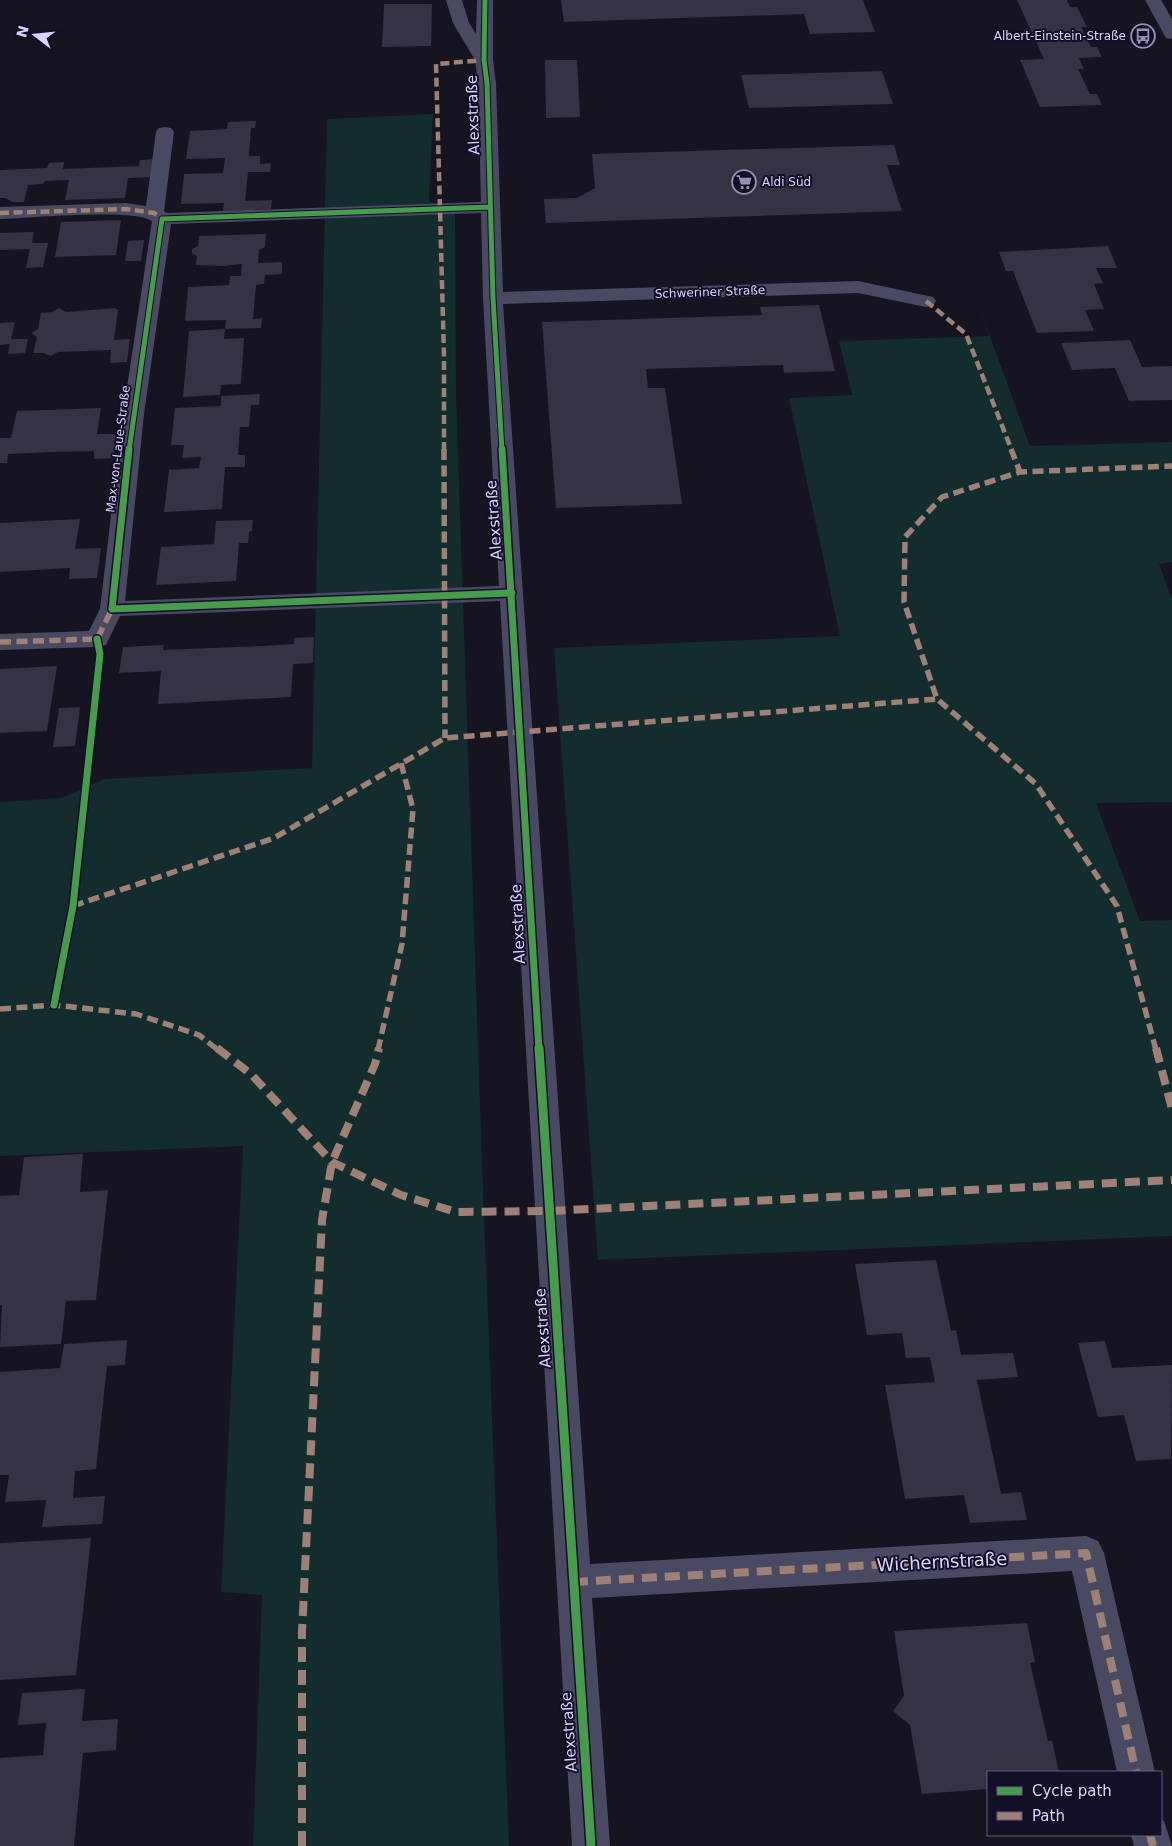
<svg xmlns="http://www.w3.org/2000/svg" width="1172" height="1846" font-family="'DejaVu Sans',sans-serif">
<rect width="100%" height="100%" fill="#161421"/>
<path fill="#132c2d" d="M433,114L429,201L455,212L456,395L482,1164L509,1846H253L262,1595L221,1592L243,1146L0,1156V802L62,798L104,779L312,768L327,119Z
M980,309L1030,446L1172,442V562L1159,564L1172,599V802L1096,803L1140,921L1172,920V1236L598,1260L554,648L840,636L789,398L852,395L839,341L989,336Z"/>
<path fill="#343243" d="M561,0H863L875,32L810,34L804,14L564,22Z
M1017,0H1067L1070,7H1077L1087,27H1081L1091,47H1097L1102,57L1079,58L1084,69H1078L1090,94H1097L1102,105L1040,107L1020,60L1044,59Z
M384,4H432L431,46L382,47Z
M545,60H577L580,117L546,118Z
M882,71L893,104L749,108L741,75Z
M256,121L255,128H251L249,156H260V164L271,163L270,172H248L245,201L272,200L271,209L223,211L224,203L181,204L184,174L223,173L225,158L186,159L190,131L227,129L228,122Z
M894,145L900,165H887L902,211L546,223L544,199L577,198L595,188L592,154Z
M155,159L152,177L128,178L125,198L65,200L69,180L45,181L43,184L28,185L24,202H13L5,198H0V170L47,168L49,163L64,162L63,169L139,166L140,160Z
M121,220L116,255L55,257L61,222Z
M34,232L32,243H48L43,267L26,268L30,249L0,250V233Z
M266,234L265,247L259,250L258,263L282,262V274L265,275L264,284L256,285L253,319L262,318L261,328L225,329L226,320L185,321L188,287L229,285L230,276H241L242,264L223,266L196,265L197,256L192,253V249L198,246L199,236Z
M144,240L141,261H125L128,241Z
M1108,246L1117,268H1096L1103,283L1094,284L1104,309L1085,310L1094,331L1037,333L1013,271H1006L999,252Z
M819,305L835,371L784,373L783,365L646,369L648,388H665L682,504L556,508L542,322L762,315L760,307Z
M59,308L66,312L115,308L118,310L114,340L130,339L127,362L110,363L111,350L58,352L50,356L44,353H33L37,337L31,333L38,329L41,313L52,312Z
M15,322L11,339H28L25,353L8,354L10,344L0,345V323Z
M225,329L224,339L244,338L241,384L221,385L220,395L183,397L189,331Z
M1130,340L1142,367L1172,366V400L1129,401L1115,368L1072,370L1061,343Z
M260,394L259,405H251L249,427H240L238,455H245V467H225L222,509L164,512L169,470L199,468L201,457L182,458L184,445H171L175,408L221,406V396Z
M101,408L97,434H117L114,458L94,459V451L52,452L8,454L7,463H0V438H11L17,411Z
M80,519L75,549L101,548L97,578L69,579L70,568L0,572V523Z
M253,520L252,531L249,532L248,543H239L236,581L156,585L161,547L214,544L216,521Z
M314,637L313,663L293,664L291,697L158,704L161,671L119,673L123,647L164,645L163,650L263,646L294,644V638Z
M57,666L47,731L0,733V669Z
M80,707L75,746L53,747L59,708Z
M83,1154L80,1192L108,1190L96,1300L66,1301L61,1344L0,1347L2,1305H0V1196L19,1195L24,1157Z
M936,1260L951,1331L956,1330L961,1355L1013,1353L1018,1377L977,1380L1001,1494L1021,1492L1027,1520L970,1523L964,1495L905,1499L885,1385L935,1382L930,1357L906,1358L902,1333L867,1335L855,1264Z
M127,1340L125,1365L107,1366L96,1469L75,1471L73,1498L105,1496L102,1524L42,1527L46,1500L5,1502L9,1475H0V1372L60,1368L64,1344Z
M1105,1341L1112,1368L1172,1365L1171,1459L1136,1461L1124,1415L1098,1417L1078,1343Z
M91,1538L76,1675L0,1680V1543Z
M1027,1623L1035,1662L1030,1663L1048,1741H1052L1059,1772H988V1789L922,1794L910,1725L893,1711L904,1696L894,1631Z
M85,1689L82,1721L118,1719L116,1750L83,1753L74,1846H0V1758L43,1755L46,1723L18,1725L22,1693Z"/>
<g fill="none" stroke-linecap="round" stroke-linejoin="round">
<path fill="#4a4962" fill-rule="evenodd" d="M446,0H462L469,23L476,34L477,0H493V60L496,83L503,292L858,281L933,297L936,301L933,305L926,307L858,293L503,304L590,1564L1086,1536L1098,1541L1104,1553L1155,1772H1117L1072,1571L592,1598L610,1846H572L500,601L120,616L106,645L97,647L0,650V634L89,631L100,609L123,414L152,221C136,208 26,218 0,219V207L126,203L146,206L156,132L159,128L165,127L171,128L174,132L164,211L166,213L481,202L478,83L475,60L453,23ZM481,213L483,298L499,586L125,601L144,414L171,224Z
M1145,0H1161L1172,19V39L1166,38Z
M1161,1820L1164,1821L1172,1846H1134L1131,1835H1161Z"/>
<path stroke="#9e8076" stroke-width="4.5" stroke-dasharray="9 4.5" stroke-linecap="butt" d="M0,213L126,209L154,213L162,219
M926,301L966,334L1012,451
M444,451V356L436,64L484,60"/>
<path stroke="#9e8076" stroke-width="5.5" stroke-dasharray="11 5.5" stroke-linecap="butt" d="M444,449L445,738
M1011,449L1020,472
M0,642L97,639L112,609
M73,906L274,838L445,738L937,699
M0,1009L54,1005L136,1014L199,1035L218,1050
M378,1050L402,944L413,809L401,763
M1156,1050L1117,906L1036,784L937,699L904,602L905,537L942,497L1020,472L1172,466"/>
<path stroke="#9e8076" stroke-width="8" stroke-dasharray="15 8" stroke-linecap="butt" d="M217,1048L251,1074L332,1162L401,1195L456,1212L549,1211L1172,1180
M1156,1048L1172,1109
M573,1582L1086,1553L1136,1772
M1150,1835L1153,1846
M302,1846V1632L322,1220L332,1162L375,1064L379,1048"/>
<g stroke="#130f26" stroke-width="7">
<path id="cycleway-far2" d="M485,0L484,60L487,83L493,298L502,451
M129,451L162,219L489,207"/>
</g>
<g stroke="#130f26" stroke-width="10">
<path id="cycleway-far1" d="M129,449L112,609L512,593
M502,449L539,1050
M54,1005L73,906L100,654L97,639"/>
</g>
<g stroke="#130f26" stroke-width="12">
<path id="cycleway" d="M539,1048L591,1846"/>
</g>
<use href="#cycleway-far2" stroke="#469c4c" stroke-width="5"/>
<use href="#cycleway-far1" stroke="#469c4c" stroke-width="7"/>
<use href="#cycleway" stroke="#469c4c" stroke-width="9"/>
</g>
<defs>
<g id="bus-ring" transform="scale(1.25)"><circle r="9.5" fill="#130f26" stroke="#9591b1" stroke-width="1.5"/><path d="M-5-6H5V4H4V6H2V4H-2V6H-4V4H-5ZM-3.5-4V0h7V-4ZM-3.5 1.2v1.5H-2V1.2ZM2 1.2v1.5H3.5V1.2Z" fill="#9591b1"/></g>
<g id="supermarket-ring" transform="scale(1.25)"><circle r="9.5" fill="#130f26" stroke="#9591b1" stroke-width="1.5"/><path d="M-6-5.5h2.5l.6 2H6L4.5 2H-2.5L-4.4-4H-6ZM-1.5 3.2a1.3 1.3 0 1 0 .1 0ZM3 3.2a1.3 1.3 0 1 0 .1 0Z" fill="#9591b1"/></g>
</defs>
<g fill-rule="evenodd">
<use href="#bus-ring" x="1143" y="36"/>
<use href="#supermarket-ring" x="744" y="182"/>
</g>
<g text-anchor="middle" stroke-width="4" stroke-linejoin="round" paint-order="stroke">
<g font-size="12" fill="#d9d4ff" stroke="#130f26" text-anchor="end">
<text x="1126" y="40">Albert-Einstein-Straße</text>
<text x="762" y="186" text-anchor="start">Aldi Süd</text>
</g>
<g font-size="12" fill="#d9d4ff" stroke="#130f26">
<text transform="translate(710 292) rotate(-2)" y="4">Schweriner Straße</text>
<text transform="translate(118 449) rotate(-83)" y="4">Max-von-Laue-Straße</text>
</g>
<g font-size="15" fill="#d9d4ff" stroke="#130f26">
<text transform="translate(473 115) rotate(-92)" y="5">Alexstraße</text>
<text transform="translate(494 520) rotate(-94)" y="5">Alexstraße</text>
<text transform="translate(518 924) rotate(-93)" y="5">Alexstraße</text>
<text transform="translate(543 1328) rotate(-94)" y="5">Alexstraße</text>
<text transform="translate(569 1732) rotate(-94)" y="5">Alexstraße</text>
</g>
<g font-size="18" fill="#d9d4ff" stroke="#130f26">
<text transform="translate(942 1562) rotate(-3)" y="6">Wichernstraße</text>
</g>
</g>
<rect x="987" y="1771" width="175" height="65" fill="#130f26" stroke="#625e7d"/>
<rect x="997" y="1787" width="25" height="8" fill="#469c4c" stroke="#625e7d"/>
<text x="1032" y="1796" font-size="15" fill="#d9d4ff">Cycle path</text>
<rect x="997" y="1812" width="25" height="8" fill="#9e8076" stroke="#625e7d"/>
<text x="1032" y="1821" font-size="15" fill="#d9d4ff">Path</text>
<g transform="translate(35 35) rotate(286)" stroke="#130f26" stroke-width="4" paint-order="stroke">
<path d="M0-4L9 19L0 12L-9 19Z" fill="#d9d4ff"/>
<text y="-8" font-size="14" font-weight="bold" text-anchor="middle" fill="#d9d4ff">N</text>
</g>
</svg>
